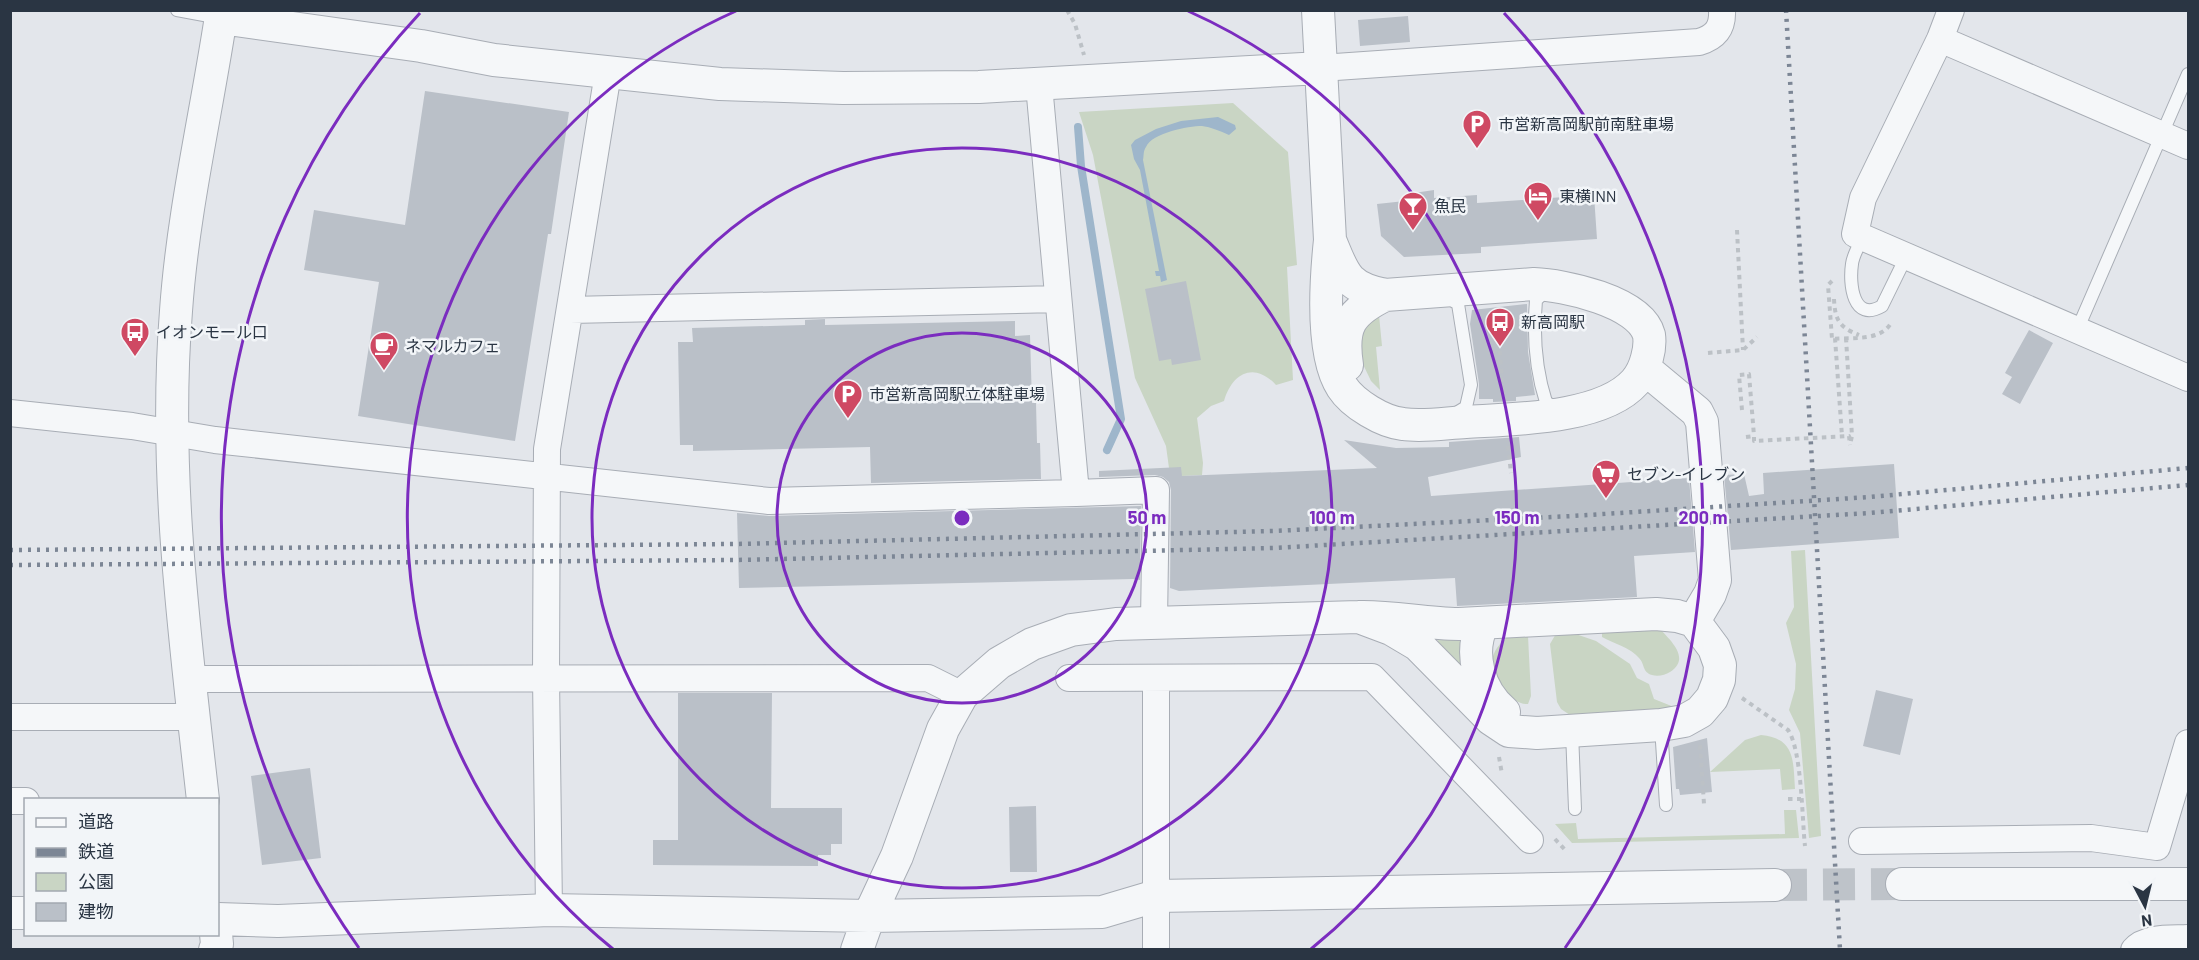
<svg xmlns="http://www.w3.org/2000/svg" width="2199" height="960" font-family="Barlow,'Noto Sans JP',sans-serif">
<rect width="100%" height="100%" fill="#e3e6eb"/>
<path fill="#c9d5c4" d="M1233,103L1288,152L1297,265L1287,267L1293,380L1276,385C1254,361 1232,373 1224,401L1211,406L1197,418L1203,463L1202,475L1182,476L1169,468L1166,446L1135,378L1093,155L1079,112Z
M1379,315L1382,346L1376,347L1380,390L1371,381L1360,358V332L1365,323Z
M1805,550L1821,836L1809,838L1800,733L1789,710L1795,689L1796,664L1786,623L1794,607L1791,551Z
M1658,627C1669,639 1692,658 1670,672C1665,675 1658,677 1652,675C1642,672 1645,664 1639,658C1631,648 1613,643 1602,637V628Z
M1564,630L1596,641L1630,664L1637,678L1649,684L1654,699L1679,709L1570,715L1561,709L1557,702L1550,644L1557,632Z
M1509,636H1528L1531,696L1528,704C1513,706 1493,679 1492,664C1492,651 1500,643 1509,636Z
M1462,638L1463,662L1459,666L1437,642L1439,639Z
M1761,735C1796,738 1793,762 1795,789L1782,790L1780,769L1710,772L1745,740Z
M1784,810H1796L1799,838L1572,843L1555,824L1576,823L1578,839L1785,834Z"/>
<path fill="#9eb6cb" d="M1218,117L1235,125L1236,129L1229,135C1220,131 1211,127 1202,126C1188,126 1152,133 1146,147C1143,151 1144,156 1143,160L1167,280L1161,282L1160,276H1156L1155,271H1159L1140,170L1134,159L1131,145L1135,140L1156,129L1181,121Z"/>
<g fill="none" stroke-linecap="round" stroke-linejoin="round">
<path stroke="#9eb6cb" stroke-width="8" d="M1078,127L1081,166L1121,419L1107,450"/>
</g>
<path fill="#bac0c8" d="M1408,16L1410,42L1360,46L1358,20Z
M425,91L569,112L551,234H548L515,441L358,416L379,282L304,270L314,210L405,225Z
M1434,190V198L1477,195V203L1594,195L1597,239L1481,247V253L1404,257L1381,236L1377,204L1414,200V193Z
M1186,281L1201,360L1172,365L1171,359L1159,361L1145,289Z
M1527,304L1528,352L1535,395L1516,397V401L1493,402V399H1479V384L1470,324L1472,310Z
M825,319V325L1015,321V336L1030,335L1032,403H1036L1037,443H1040L1041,479L871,483L870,447L693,451V445H680L678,342H693L692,328L805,325V320Z
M2029,330L2053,343L2020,404L2002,394L2012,377L2005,373Z
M1519,437L1521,457L1428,477L1431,496L1689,478L1695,552L1634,556L1637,597L1457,606L1455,578L1179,591L1170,588L1171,490L1169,482L1163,477L1155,475L1099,477V471L1181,467L1182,476L1377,468L1344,440L1396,448L1449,447V442Z
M1894,464L1899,538L1731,550L1724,475L1744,474L1749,496L1764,494L1763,473Z
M1141,506L1140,580L1133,579L739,588L737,513L769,516Z
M1876,690L1913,699L1900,755L1863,746Z
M678,693H772L771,808H842V844H831V855H818V866L653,865V840H678Z
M1707,738L1712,792L1680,795L1679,789H1676L1673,747Z
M310,768L321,858L262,865L251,776Z
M1036,806L1037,872H1010L1009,807Z"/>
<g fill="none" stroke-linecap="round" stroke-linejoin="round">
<path stroke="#bec3c9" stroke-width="32" stroke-dasharray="32 16" stroke-linecap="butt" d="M1775,885L1902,884"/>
<g stroke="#a8adb5" stroke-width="14">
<path id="service" d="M177,10L220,18
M1863,237C1859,245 1853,255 1852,264C1849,284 1853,323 1882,306L1907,255
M1548,289L1536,300C1533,336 1535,368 1546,402L1557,409
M1447,297L1458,304L1471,385L1466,407L1453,415
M2078,328L2188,74
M1661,726L1666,805
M1572,732L1575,809"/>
</g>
<g stroke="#a8adb5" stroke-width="28">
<path id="minor" d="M1951,10L1940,39L1863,198L1855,234L2188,378
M1940,39L2188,146
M1321,68L1699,42C1716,37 1723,28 1722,10
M570,310L1058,299
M10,413L132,426L215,440L769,501L1076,493L1039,85
M1076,493L1156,490L1154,622
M1069,678L1372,677L1530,840
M190,679L928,678L962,695
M10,717H194
M10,801H26
M1862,841L2091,838L2157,847L2188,743
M549,910L546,677L547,449L608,73
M1156,950V678
M2134,950C2146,936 2172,939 2188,938"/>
</g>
<g stroke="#a8adb5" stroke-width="34">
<path id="tertiary" d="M1318,10L1330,240C1326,278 1320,354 1342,387C1353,404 1383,422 1403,424C1423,427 1446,423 1466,422C1514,419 1602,419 1635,382C1641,375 1645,366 1647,358C1649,351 1650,342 1649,335C1640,301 1563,285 1534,284L1385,295C1346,287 1344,274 1330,240
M221,18L421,46L494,60L720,84L843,88L979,87L1321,68
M1347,365C1341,326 1350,312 1385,295
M1644,368L1697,412L1702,422L1715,580L1710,594L1694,621
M1656,614L1677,616L1694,621L1714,648L1720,665L1719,680L1712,698L1700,712L1684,721L1661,725L1537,733L1509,731L1491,719L1418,645L1391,629L1359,617C1393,616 1425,624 1459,624Z
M1483,623C1468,653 1479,691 1504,712
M203,800C185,638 163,474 176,311C183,210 207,111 222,10
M1902,884H2188
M10,913H26
M218,919L278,921L549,910L869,916L1102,912L1156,896L1775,885
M215,950L217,944L216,934
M857,950L869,916L897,856L943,729L962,695L999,663L1032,644L1071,630L1116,624L1359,617"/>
</g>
<path stroke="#bcc1c6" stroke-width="4" stroke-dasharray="4.5 4.5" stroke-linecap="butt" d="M1067,10L1075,24L1084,55
M1737,230L1743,350
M1832,281L1828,285L1832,339C1851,337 1880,342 1891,323
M1834,299C1835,320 1839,327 1859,335
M1497,315L1503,394
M1835,338L1842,436
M1846,338L1852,436L1850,445
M1708,353L1743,350L1757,337
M1742,410L1739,375L1749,374L1754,436
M1508,446L1511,473
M1742,698L1788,730C1802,750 1802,820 1805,846
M1700,745L1704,804
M1499,757L1502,774
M1788,799H1801
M1555,839L1567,852"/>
<use href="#service" stroke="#f5f7f9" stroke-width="12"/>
<use href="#minor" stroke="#f5f7f9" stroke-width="26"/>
<use href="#tertiary" stroke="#f5f7f9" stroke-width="32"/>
<path stroke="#7c8695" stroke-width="4.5" stroke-dasharray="3 6" stroke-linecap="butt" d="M1786,10L1840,950
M10,550L736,544L1274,531L1572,516L1870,497L2188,468
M10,565L736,560L1274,548L1870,513L2188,485"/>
<path stroke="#bcc1c6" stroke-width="4" stroke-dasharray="4.5 4.5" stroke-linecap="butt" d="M1746,437L1754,436V441L1849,436L1850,445"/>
</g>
<g fill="none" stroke="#7b2cbf" stroke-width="3">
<circle cx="962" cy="518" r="185"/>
<circle cx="962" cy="518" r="370"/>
<path d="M613 949A555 555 0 0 1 736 11M1188 11A555 555 0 0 1 1311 949"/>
<path d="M359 948A741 741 0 0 1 420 13M1504 13A741 741 0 0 1 1565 948"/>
</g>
<defs>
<g id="parking-pin" transform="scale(1.5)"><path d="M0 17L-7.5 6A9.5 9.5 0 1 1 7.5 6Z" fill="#cf4963" stroke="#f2f5f8"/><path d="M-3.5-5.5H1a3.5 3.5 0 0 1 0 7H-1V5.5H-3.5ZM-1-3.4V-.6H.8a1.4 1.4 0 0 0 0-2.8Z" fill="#fff"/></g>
<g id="hotel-pin" transform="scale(1.5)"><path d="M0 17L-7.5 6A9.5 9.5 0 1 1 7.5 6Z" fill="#cf4963" stroke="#f2f5f8"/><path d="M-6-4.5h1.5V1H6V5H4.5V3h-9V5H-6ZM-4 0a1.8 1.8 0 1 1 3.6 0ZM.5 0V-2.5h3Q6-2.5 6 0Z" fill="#fff"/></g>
<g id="bar-pin" transform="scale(1.5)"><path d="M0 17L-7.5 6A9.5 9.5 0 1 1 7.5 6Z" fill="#cf4963" stroke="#f2f5f8"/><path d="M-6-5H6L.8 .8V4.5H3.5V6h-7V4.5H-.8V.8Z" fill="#fff"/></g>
<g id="bus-pin" transform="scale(1.5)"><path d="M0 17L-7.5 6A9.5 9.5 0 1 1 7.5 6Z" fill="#cf4963" stroke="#f2f5f8"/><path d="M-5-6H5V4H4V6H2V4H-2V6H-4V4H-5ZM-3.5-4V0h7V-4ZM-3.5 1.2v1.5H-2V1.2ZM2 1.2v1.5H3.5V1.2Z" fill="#fff"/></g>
<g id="cafe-pin" transform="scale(1.5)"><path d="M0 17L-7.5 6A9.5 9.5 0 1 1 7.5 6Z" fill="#cf4963" stroke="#f2f5f8"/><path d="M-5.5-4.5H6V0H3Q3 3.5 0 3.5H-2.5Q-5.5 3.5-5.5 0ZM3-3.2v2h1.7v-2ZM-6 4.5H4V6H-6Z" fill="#fff"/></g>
<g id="supermarket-pin" transform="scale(1.5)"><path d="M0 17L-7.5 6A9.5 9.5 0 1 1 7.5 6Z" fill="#cf4963" stroke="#f2f5f8"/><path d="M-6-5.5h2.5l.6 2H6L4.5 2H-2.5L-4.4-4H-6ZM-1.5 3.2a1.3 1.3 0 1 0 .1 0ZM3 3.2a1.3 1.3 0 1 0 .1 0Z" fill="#fff"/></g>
</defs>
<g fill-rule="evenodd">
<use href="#parking-pin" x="1477" y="124"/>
<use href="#hotel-pin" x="1538" y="196"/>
<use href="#bar-pin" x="1413" y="206"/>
<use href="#bus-pin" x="1500" y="322"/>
<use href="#bus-pin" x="135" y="332"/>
<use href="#cafe-pin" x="384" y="346"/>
<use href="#parking-pin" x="848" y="394"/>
<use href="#supermarket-pin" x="1606" y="474"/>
</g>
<g text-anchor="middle" stroke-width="5" stroke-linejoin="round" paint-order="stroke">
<g font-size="16" fill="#2a3543" stroke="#f2f5f8" text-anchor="start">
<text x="1498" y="130">市営新高岡駅前南駐車場</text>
<text x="1559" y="202">東横INN</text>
<text x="1434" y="212">魚民</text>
<text x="1521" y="328">新高岡駅</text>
<text x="156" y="338">イオンモール口</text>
<text x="405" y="352">ネマルカフェ</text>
<text x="869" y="400">市営新高岡駅立体駐車場</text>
<text x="1627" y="480">セブン-イレブン</text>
</g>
</g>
<circle cx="962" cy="518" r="9" fill="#7b2cbf" stroke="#f2f5f8" stroke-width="3"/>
<g font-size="18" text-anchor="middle" font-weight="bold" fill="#7b2cbf" stroke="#f2f5f8" stroke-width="5" stroke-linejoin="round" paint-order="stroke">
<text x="1147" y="524">50 m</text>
<text x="1332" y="524">100 m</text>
<text x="1517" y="524">150 m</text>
<text x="1703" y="524">200 m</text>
</g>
<rect width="2199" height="960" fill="none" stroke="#2a3543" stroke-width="24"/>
<rect x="24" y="798" width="195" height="138" fill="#f2f5f8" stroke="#a2a8b0" stroke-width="1.5"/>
<rect x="36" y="818" width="30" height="9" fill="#f5f7f9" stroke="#a2a8b0" stroke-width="1.5"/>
<text x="78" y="828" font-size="18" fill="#2a3543">道路</text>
<rect x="36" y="848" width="30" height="9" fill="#7c8695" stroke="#a2a8b0" stroke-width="1.5"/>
<text x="78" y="858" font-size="18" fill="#2a3543">鉄道</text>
<rect x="36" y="873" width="30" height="18" fill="#c9d5c4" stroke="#a2a8b0" stroke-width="1.5"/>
<text x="78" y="888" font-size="18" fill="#2a3543">公園</text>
<rect x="36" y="903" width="30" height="18" fill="#bac0c8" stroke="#a2a8b0" stroke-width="1.5"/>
<text x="78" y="918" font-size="18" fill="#2a3543">建物</text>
<g transform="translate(2145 906) rotate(173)" stroke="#f2f5f8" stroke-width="4.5" paint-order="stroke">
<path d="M0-4.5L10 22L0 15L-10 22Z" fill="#2a3543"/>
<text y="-9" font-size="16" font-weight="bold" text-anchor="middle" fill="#2a3543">N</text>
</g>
</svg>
